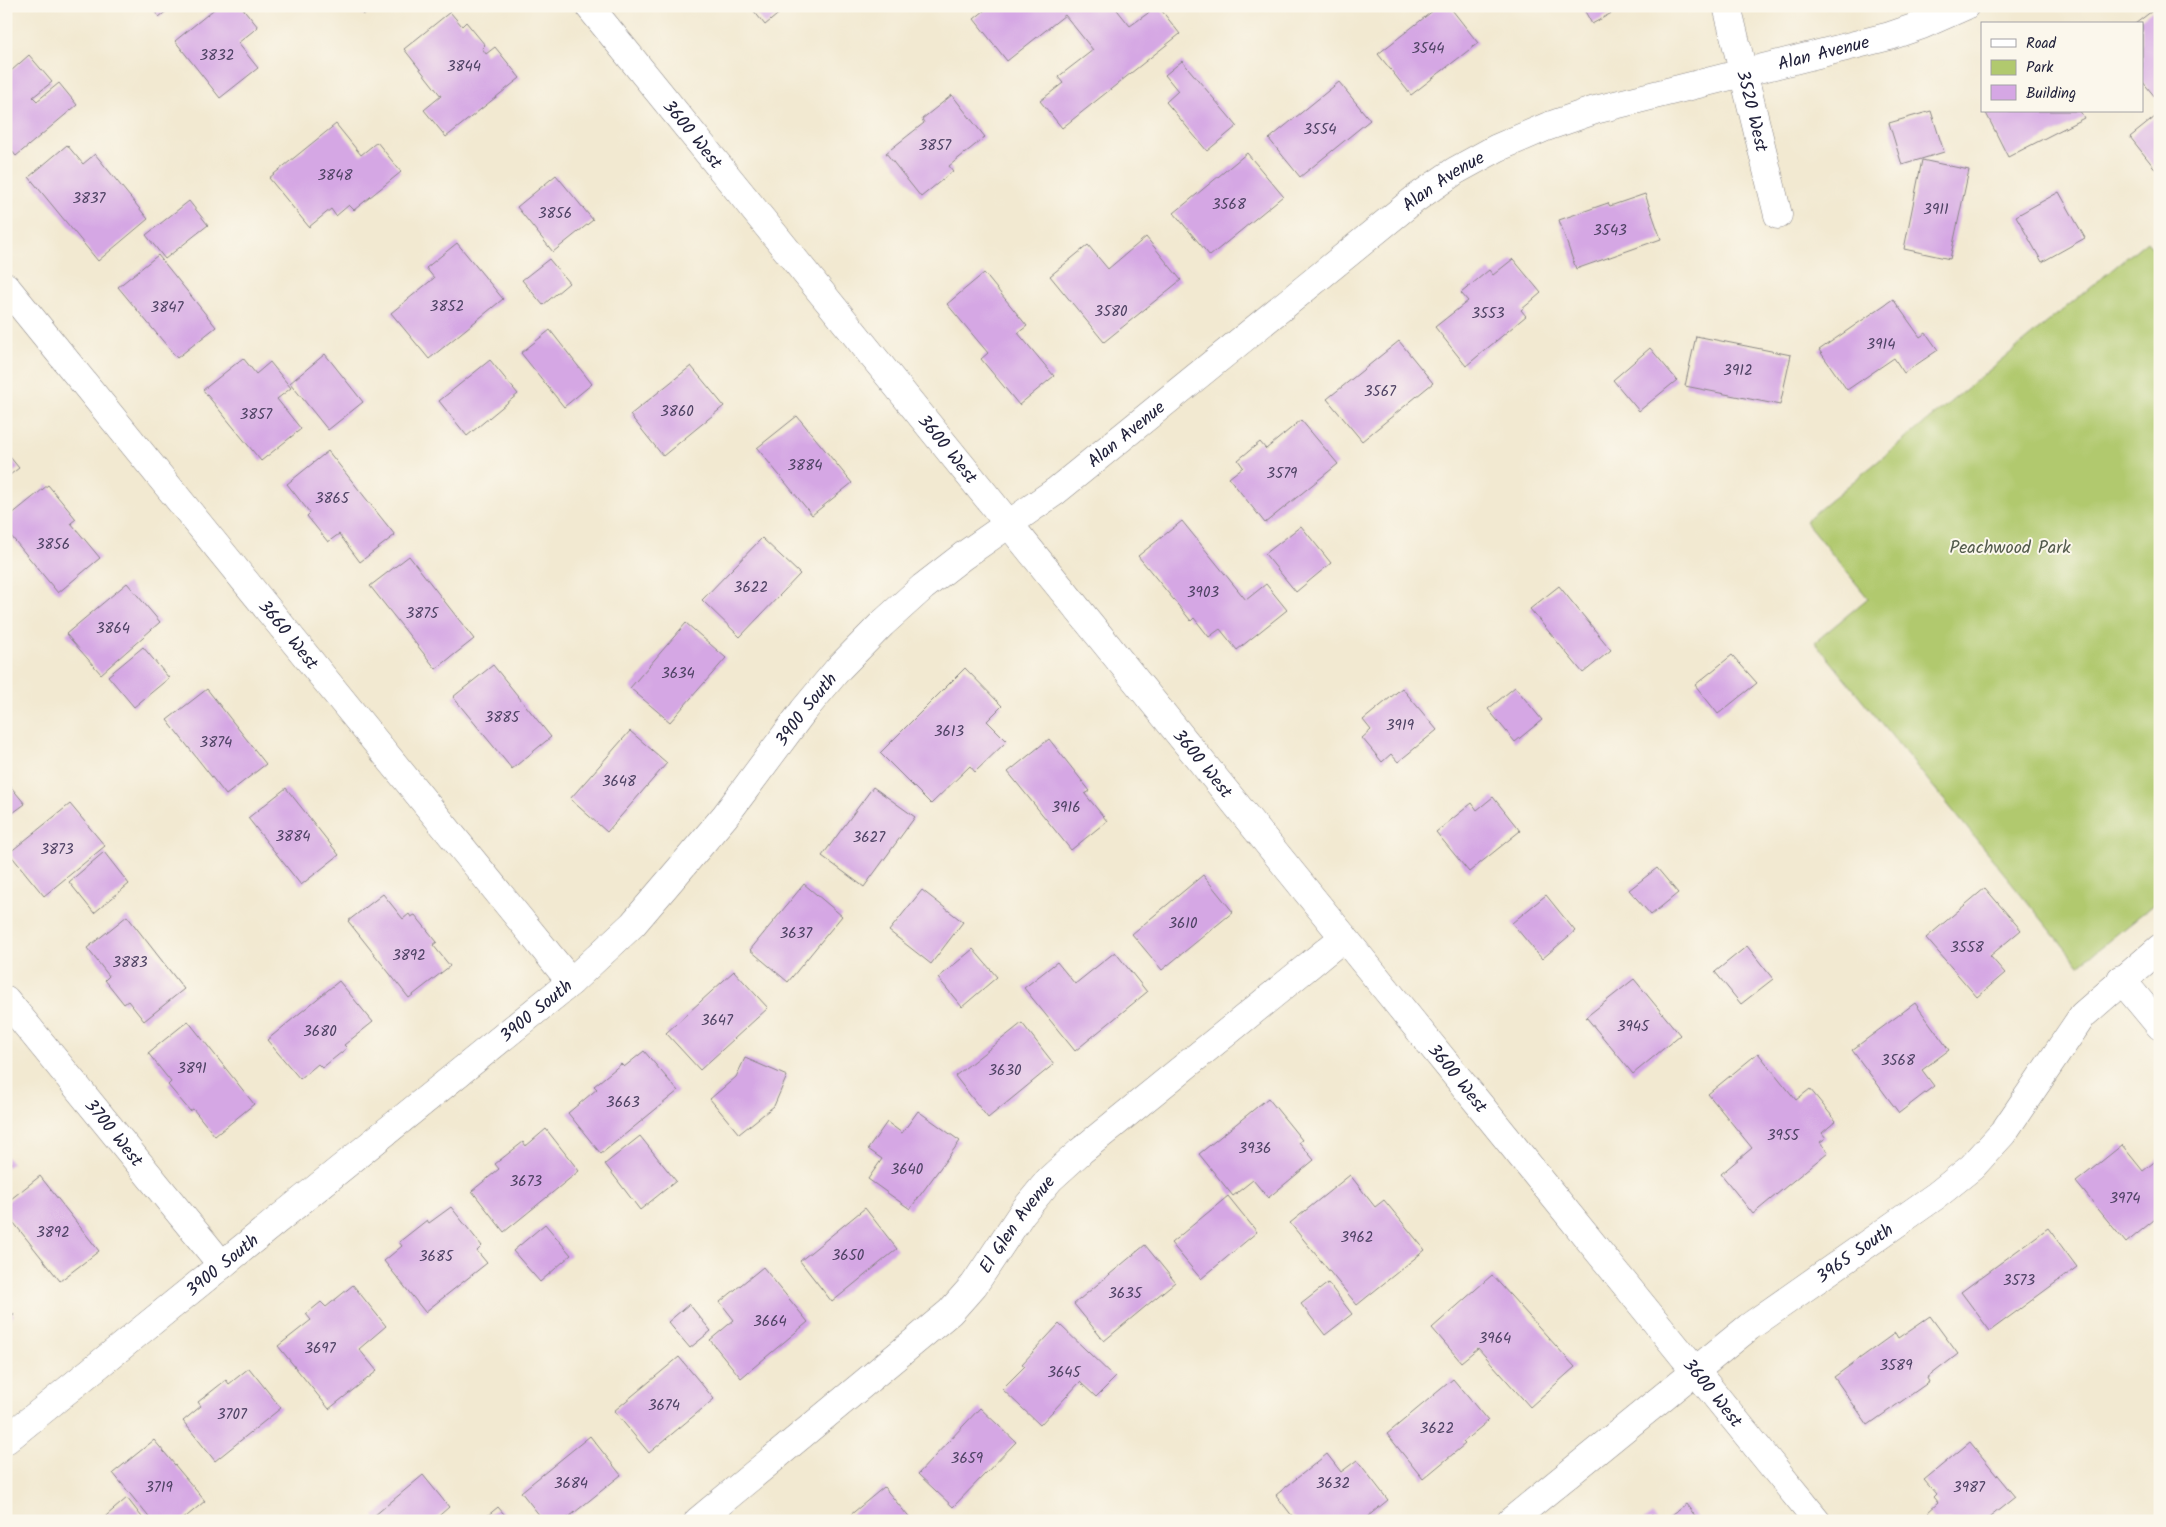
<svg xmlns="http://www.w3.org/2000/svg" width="2166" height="1527" font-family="Kalam,sans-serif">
<rect width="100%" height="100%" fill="#fbf7ec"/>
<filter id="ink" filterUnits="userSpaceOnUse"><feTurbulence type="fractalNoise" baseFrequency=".02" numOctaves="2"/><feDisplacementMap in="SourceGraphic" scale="10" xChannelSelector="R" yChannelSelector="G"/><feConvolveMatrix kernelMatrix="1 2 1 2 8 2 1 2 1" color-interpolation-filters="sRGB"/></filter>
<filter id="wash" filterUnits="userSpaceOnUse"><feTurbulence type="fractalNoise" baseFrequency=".0096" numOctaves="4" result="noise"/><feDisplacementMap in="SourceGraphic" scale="20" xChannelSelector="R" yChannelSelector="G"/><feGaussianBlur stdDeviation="1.12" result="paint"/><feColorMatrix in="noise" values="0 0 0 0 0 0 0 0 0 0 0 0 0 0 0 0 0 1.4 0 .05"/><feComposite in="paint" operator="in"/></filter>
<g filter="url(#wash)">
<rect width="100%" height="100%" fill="#f2e9d1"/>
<path fill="#b1c96e" stroke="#6a7654" d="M2147,241L2160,257V899L2079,965L1815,642L1868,598L1805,521Z"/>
<g id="blocks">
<path fill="#d5a7e4" d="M150,6H173L159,17Z
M218,6H241L258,27L238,43L258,68L220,98L175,41Z
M356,6H374L363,15Z
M750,6H788L765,25Z
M990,6H1114L1130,26L1158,6L1180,34L1062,128L1040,101L1063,83L1058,77L1093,50L1065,15L1007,61L974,19Z
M1439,6H1449L1478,43L1411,95L1378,54Z
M1582,6H1624L1592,24Z
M2152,11L2160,21V103L2142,81V24H2135Z
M450,12L462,26L466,22L485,45L482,48L486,54L495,47L520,78L446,137L424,110L441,96L404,49Z
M29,55L52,82L33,97L37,101L59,83L77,105L16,156L6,144V65L11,71Z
M1182,61L1237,126L1207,151L1166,102L1178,91L1165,75Z
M1339,82L1370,120L1300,177L1269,139Z
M952,95L985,137L949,166L953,171L921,197L886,153L924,123L922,119Z
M1931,111L1944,152L1902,165L1889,123Z
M1985,111H2080L2084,118L2008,157Z
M2160,113V169L2157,171L2130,137Z
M336,124L361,155L377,142L401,172L354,210L349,205L336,216L331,209L309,227L269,178Z
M67,145L83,164L95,154L148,219L98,261L29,177Z
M1247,153L1283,196L1210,256L1174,213Z
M1922,160L1969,170L1950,259L1904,249Z
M556,175L593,220L553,252L517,207Z
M2059,192L2085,238L2042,262L2016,216Z
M1645,194L1661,239L1576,269L1559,220L1608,203L1610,206Z
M189,201L208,225L165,259L146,235Z
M1146,237L1181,280L1104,342L1050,276L1088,245L1108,269Z
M457,243L503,299L429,359L391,313L434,278L426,268Z
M158,255L216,327L177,358L118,287Z
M549,259L569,283L543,305L522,280Z
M1513,259L1541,293L1521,310L1526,316L1466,366L1435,327L1468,301L1461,293L1489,270L1493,275Z
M984,273L1027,326L1018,333L1054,376L1019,405L981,359L988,353L947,304Z
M1893,299L1920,337L1926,333L1938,350L1904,373L1894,358L1847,390L1819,350Z
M550,330L592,384L564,407L521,353Z
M1696,336L1791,355L1780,405L1685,386Z
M1399,341L1433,383L1362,441L1327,399Z
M1650,348L1677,380L1639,411L1613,380Z
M325,354L363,402L328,430L290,383Z
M243,358L256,374L270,362L291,388L277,399L301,429L261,461L203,390Z
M490,360L518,394L467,436L439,401Z
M691,366L724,406L663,456L630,415Z
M797,416L852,483L812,515L757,448Z
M1301,420L1338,464L1265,523L1229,478L1243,467L1238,460L1260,442L1266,449Z
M328,451L395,535L360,562L339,534L328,542L307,516L310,513L287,484Z
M6,452L19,468L6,478Z
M48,485L76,519L71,523L100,558L58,593L6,530V519Z
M1182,521L1246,600L1266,584L1287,610L1237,650L1220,629L1209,637L1194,618L1191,621L1138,556Z
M1301,526L1331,563L1296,592L1265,554Z
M762,538L800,574L740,637L702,600Z
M409,556L474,639L436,669L370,586Z
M127,583L160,622L101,674L66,634Z
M1559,586L1611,650L1583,673L1530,609Z
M686,623L726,658L670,722L630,688Z
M143,647L169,678L134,707L108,676Z
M1732,655L1757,683L1718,714L1695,685Z
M493,665L551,737L512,769L453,697Z
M965,668L1002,706L987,721L1007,741L975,772L970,766L931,804L880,753Z
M1515,687L1542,720L1515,742L1488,709Z
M1402,688L1437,730L1398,762L1391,754L1382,762L1362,738L1371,730L1363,720Z
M207,689L266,764L226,795L167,720Z
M630,731L667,763L607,832L570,799Z
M1049,739L1090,791L1085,794L1107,821L1071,850L1008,772Z
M6,781L25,804L6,818Z
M873,787L915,817L864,887L822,856Z
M286,788L339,855L301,885L248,818Z
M1493,797L1520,831L1469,872L1436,832L1472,803L1477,810Z
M70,804L105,846L44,896L9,853Z
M104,852L129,884L94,913L69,882Z
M1657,868L1678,893L1651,915L1629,890Z
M1203,875L1233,912L1162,970L1132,934Z
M804,884L842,916L788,982L750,950Z
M1985,888L2021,930L1990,956L2005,973L1977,997L1926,938Z
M922,890L963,922L931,964L889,931Z
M383,894L403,919L409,914L411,917L415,915L437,942L433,945L450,966L409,998L348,921Z
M1546,895L1575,931L1542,959L1512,923Z
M127,916L184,989L144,1021L128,1001L124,1004L105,980L109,976L87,948Z
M1747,946L1773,979L1741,1004L1715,972Z
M973,949L997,977L962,1007L938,978Z
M1115,952L1147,992L1075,1051L1024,988L1057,962L1075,984Z
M734,971L768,1008L700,1070L666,1033Z
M1634,979L1680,1035L1633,1074L1586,1017Z
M339,981L373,1022L344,1045L347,1048L322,1068L318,1064L300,1079L267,1040Z
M1915,1003L1949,1050L1922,1070L1934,1086L1899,1113L1852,1050Z
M188,1021L254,1104L215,1136L193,1109L190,1111L168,1085L171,1082L148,1053Z
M1022,1023L1054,1064L988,1118L955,1076Z
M644,1051L678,1091L601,1154L568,1113L597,1089L594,1086L621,1064L624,1067Z
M1758,1053L1796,1100L1810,1089L1836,1121L1822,1133L1826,1138L1820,1142L1828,1152L1753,1214L1721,1174L1752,1148L1708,1094Z
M745,1058L787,1076L774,1106L739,1134L710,1099L736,1077Z
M1268,1098L1302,1140L1299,1142L1314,1160L1268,1198L1253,1180L1233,1196L1199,1154Z
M918,1111L960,1141L910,1209L868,1179L882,1159L868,1149L887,1122L902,1133Z
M546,1129L579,1171L504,1232L472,1191L499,1169L495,1164L523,1142L526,1146Z
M640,1136L676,1181L640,1210L605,1164Z
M2122,1145L2143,1171L2158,1159L2160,1161V1215L2126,1243L2076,1182Z
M6,1156L12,1163L6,1168Z
M1350,1175L1375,1207L1384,1200L1425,1250L1357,1305L1290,1223Z
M40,1176L99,1251L60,1281L6,1213V1203Z
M1228,1196L1257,1232L1201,1279L1171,1243Z
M451,1207L482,1246L477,1251L487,1263L425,1312L384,1261L402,1246L399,1242L427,1220L429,1223Z
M865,1208L897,1249L832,1302L800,1261Z
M545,1224L571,1255L540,1282L513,1251Z
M2048,1228L2077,1267L1990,1331L1961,1292Z
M1145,1245L1175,1282L1104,1341L1074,1304Z
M763,1267L808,1322L741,1378L710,1340L734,1320L720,1302Z
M1492,1275L1575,1367L1530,1407L1478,1348L1461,1362L1432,1328Z
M1328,1283L1352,1314L1325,1335L1301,1304Z
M353,1285L386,1326L359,1349L377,1371L329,1409L278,1346L311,1320L306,1314L321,1302L326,1307Z
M689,1304L711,1331L690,1348L668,1322Z
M6,1306L14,1315L6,1322Z
M1930,1316L1958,1354L1927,1378L1929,1382L1868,1425L1834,1377L1895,1333L1898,1338Z
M1059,1324L1115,1378L1096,1397L1080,1382L1040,1425L1002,1389L1025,1366L1022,1364Z
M679,1357L714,1399L649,1453L614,1411Z
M249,1368L281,1408L215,1461L183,1421L201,1406L198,1402L226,1380L229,1384Z
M1453,1379L1488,1421L1463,1442L1465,1444L1423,1479L1387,1434Z
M980,1408L1016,1442L953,1507L918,1474Z
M590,1436L621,1475L564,1521H544L521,1492Z
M154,1440L205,1501L181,1521H152L113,1473Z
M1970,1442L2015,1497L1985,1521H1935L1928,1512L1938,1503L1933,1497L1936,1494L1924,1480Z
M1327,1454L1341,1472L1357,1460L1388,1500L1362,1521H1296L1276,1495Z
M423,1475L449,1507L433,1521H378L374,1516Z
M884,1487L912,1521H843Z
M127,1498L145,1521H100Z
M1686,1504L1699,1521H1664Z
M498,1507L510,1521H481Z
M1652,1515L1656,1521H1644Z"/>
</g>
</g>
<g filter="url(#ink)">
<use href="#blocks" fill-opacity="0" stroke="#8a8686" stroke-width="1"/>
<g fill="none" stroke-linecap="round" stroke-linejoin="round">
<g stroke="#8a8686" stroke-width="29">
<g id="minor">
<path id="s1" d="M1727,6L1778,215"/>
<path id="s2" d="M6,287L571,982"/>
<path d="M2121,979L2160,1026"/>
<path id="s3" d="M6,1000L222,1265"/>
<path id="s4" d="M6,1440L571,982L633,924L725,816L804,710L839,668L882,624L923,587L963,556L1056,491L1415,199L1455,171L1497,148L1546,127L1595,110L1890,36L1922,25L1965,6"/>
<path id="s5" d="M698,1521L950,1312L974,1285L1022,1213L1050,1179L1081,1151L1344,937"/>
<path id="s6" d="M1511,1521L1749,1327L1937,1195L1972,1167L2003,1133L2083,1015L2160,948"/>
</g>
</g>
<g stroke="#8a8686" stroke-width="29">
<g id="tertiary">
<path id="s7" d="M589,6L1817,1521"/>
</g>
</g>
<use href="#minor" stroke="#fff" stroke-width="28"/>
<use href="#tertiary" stroke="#fff" stroke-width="28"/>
</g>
</g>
<g text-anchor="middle" stroke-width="4" stroke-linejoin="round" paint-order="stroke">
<g font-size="15" fill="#4f4365">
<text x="1428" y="53">3544</text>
<text x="217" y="60">3832</text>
<text x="464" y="71">3844</text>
<text x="1320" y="134">3554</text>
<text x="935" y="150">3857</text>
<text x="335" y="180">3848</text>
<text x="89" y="203">3837</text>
<text x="1229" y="209">3568</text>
<text x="1936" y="214">3911</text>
<text x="555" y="218">3856</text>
<text x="1610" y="235">3543</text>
<text x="447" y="311">3852</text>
<text x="167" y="312">3847</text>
<text x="1111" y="316">3580</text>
<text x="1488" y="318">3553</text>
<text x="1881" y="349">3914</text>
<text x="1738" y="375">3912</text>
<text x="1380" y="396">3567</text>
<text x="677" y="416">3860</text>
<text x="256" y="419">3857</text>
<text x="805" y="470">3884</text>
<text x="1282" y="478">3579</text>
<text x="332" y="503">3865</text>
<text x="53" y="549">3856</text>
<text x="751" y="592">3622</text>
<text x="1203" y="597">3903</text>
<text x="422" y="618">3875</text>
<text x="113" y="633">3864</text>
<text x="678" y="678">3634</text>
<text x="502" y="722">3885</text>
<text x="1400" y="730">3919</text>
<text x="949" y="736">3613</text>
<text x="216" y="747">3874</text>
<text x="619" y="786">3648</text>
<text x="1066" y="812">3916</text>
<text x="293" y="841">3884</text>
<text x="869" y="842">3627</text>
<text x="57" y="854">3873</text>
<text x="1183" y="928">3610</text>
<text x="796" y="938">3637</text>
<text x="1967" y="952">3558</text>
<text x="409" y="960">3892</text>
<text x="130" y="967">3883</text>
<text x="717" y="1025">3647</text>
<text x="1633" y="1031">3945</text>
<text x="320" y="1036">3680</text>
<text x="1898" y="1065">3568</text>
<text x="192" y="1073">3891</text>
<text x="1005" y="1075">3630</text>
<text x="623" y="1107">3663</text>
<text x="1783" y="1140">3955</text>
<text x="1255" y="1153">3936</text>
<text x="907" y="1174">3640</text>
<text x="526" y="1186">3673</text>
<text x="2125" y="1203">3974</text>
<text x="53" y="1237">3892</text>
<text x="1357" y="1242">3962</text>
<text x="848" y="1260">3650</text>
<text x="436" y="1261">3685</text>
<text x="2019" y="1285">3573</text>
<text x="1125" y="1298">3635</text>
<text x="770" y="1326">3664</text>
<text x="1495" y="1343">3964</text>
<text x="320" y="1353">3697</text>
<text x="1896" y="1370">3589</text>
<text x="1064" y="1377">3645</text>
<text x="664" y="1410">3674</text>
<text x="232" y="1419">3707</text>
<text x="1437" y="1433">3622</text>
<text x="967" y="1463">3659</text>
<text x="571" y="1488">3684</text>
<text x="1333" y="1488">3632</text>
<text x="159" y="1492">3719</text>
<text x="1969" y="1492">3987</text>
</g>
<g font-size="18" fill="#22223b" stroke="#fbf7ec">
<text dy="6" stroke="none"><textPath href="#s4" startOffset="2322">Alan Avenue</textPath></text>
<text dy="6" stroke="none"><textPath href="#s1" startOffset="108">3520 West</textPath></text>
<text dy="6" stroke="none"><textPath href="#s7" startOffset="165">3600 West</textPath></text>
<text dy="6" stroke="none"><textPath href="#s4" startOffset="1918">Alan Avenue</textPath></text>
<text dy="6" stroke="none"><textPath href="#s4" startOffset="1512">Alan Avenue</textPath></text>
<text dy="6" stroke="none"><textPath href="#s7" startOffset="570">3600 West</textPath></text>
<text dy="6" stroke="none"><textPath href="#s2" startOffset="448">3660 West</textPath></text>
<text dy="6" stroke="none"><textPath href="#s4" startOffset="1088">3900 South</textPath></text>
<text dy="6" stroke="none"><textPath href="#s7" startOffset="975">3600 West</textPath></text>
<text dy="6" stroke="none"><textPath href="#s4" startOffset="682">3900 South</textPath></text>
<text dy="6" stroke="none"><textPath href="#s7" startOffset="1380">3600 West</textPath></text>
<text dy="6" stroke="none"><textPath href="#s3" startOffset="171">3700 West</textPath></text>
<text dy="6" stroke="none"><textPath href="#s5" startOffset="438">El Glen Avenue</textPath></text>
<text dy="6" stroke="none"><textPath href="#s6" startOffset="436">3965 South</textPath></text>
<text dy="6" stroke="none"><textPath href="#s4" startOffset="278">3900 South</textPath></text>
<text dy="6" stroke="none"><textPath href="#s7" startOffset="1785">3600 West</textPath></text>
</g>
<g font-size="18" fill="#545c4d" stroke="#fbf7ec">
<text x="2010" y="553">Peachwood Park</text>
</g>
</g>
<rect width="2166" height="1527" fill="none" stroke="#fbf7ec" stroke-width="25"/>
<rect x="1981" y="22" width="162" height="90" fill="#fbf7ec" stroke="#a4a2a5"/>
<rect x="1991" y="39" width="25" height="8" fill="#ffffff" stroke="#a4a2a5"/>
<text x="2026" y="48" font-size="15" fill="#22223b">Road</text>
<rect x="1991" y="60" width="25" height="15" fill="#b1c96e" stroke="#a4a2a5"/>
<text x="2026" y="72" font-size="15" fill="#22223b">Park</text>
<rect x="1991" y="85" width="25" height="15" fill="#d5a7e4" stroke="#a4a2a5"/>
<text x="2026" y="98" font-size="15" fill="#22223b">Building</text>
</svg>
